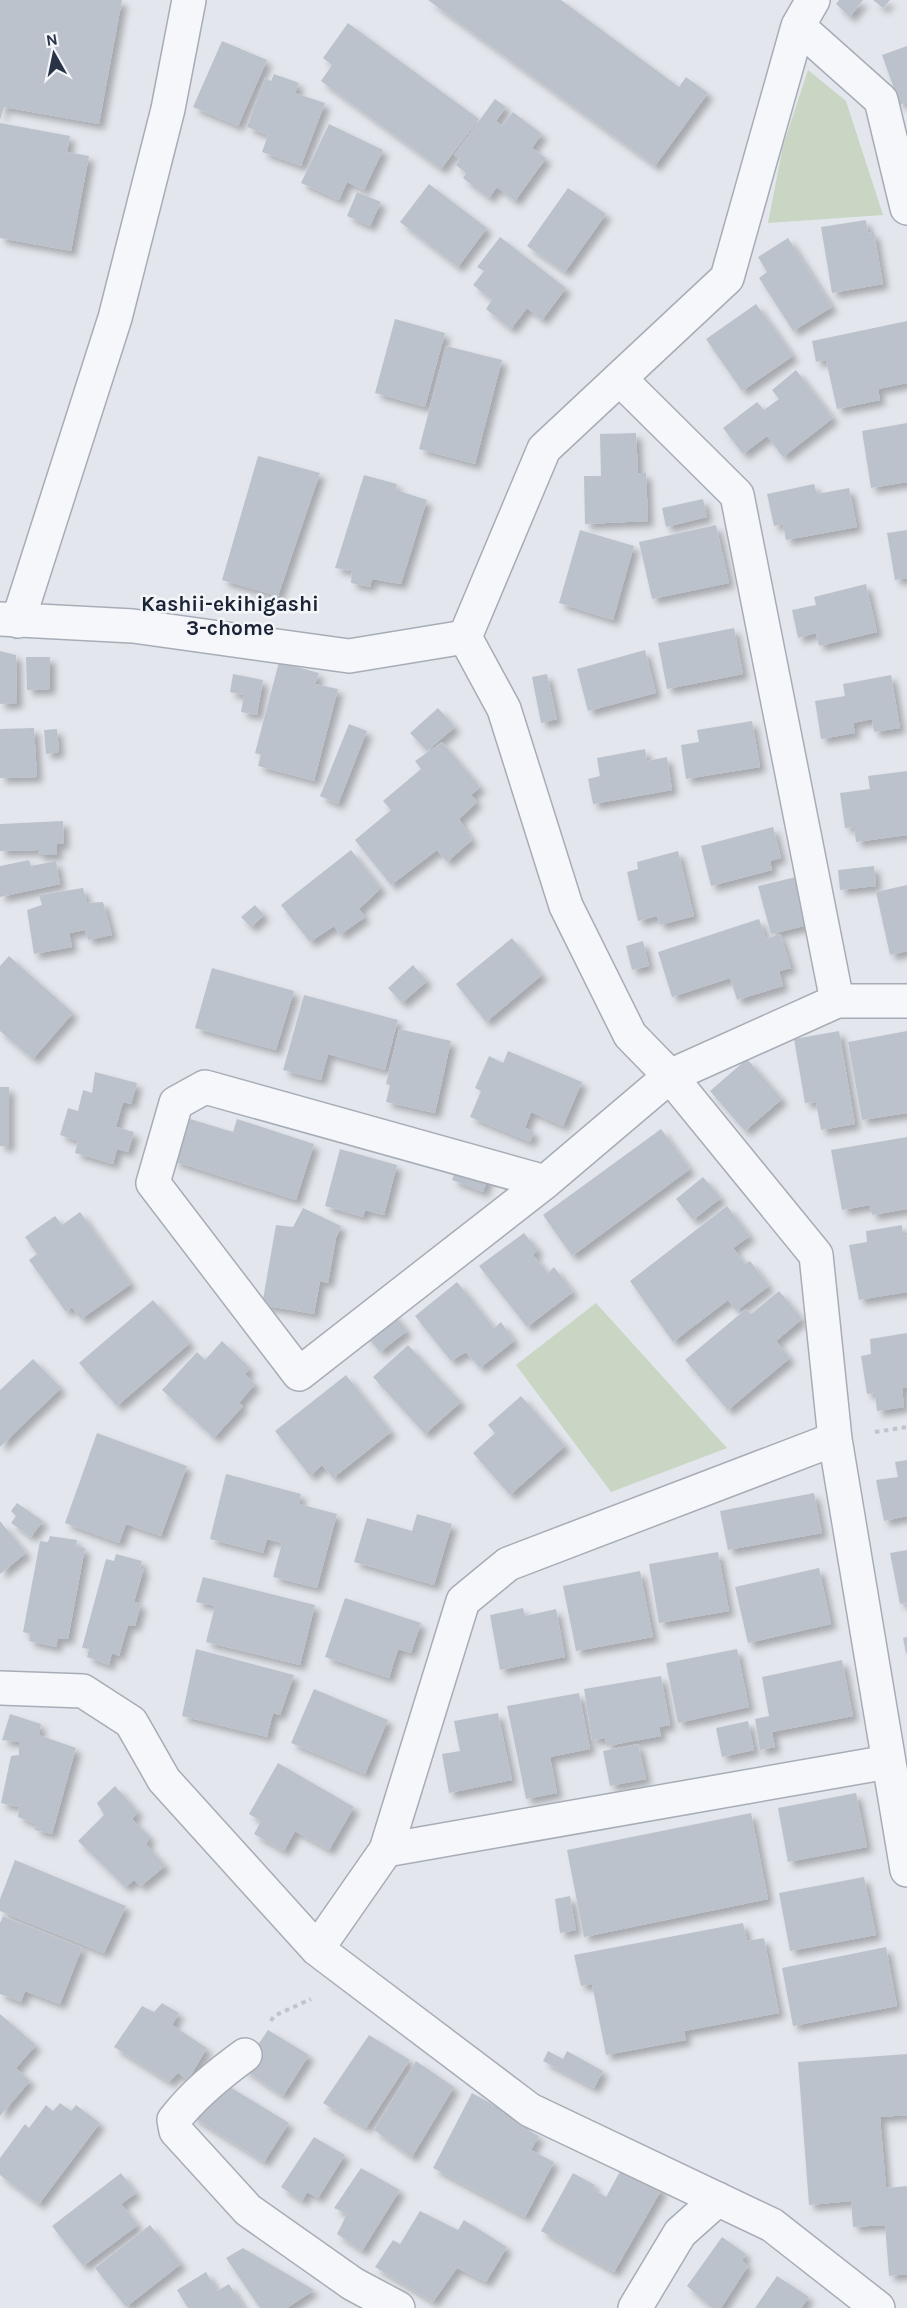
<svg xmlns="http://www.w3.org/2000/svg" width="907" height="2308" font-family="Karla,sans-serif">
<defs>
<filter id="shadow"><feDropShadow dx="5.5" dy="5.5" stdDeviation="3" flood-color="#0004"/></filter>
</defs>
<rect width="100%" height="100%" fill="#e3e6ec"/>
<path fill="#c8d6c3" d="M808,70L846,101L883,215L768,223L783,146Z
M596,1303L727,1448L611,1492L516,1365Z"/>
<path fill="#bcc2cc" filter="url(#shadow)" d="M0,0H122L99,124L4,107L0,120Z
M428,0H561L679,87L686,77L708,93L655,166Z
M839,0H863L850,17L836,4Z
M873,0H890L883,8Z
M348,23L479,119L441,169L321,81L332,65L323,58Z
M222,41L267,60L238,126L193,107Z
M907,46V102L900,105L882,55Z
M274,74L299,83L295,93L325,103L301,166L262,152L268,135L247,127L265,78L271,81Z
M495,99L506,107L496,121L502,126L513,112L542,134L532,148L546,158L515,201L497,187L489,198L463,178L466,173L456,165L460,159L454,155Z
M0,123L70,136L67,152L89,156L71,251L0,238Z
M329,124L383,150L364,190L347,182L339,200L301,183Z
M429,184L487,228L458,267L400,222Z
M568,188L606,214L565,272L527,246Z
M357,192L381,202L370,226L347,216Z
M866,220L868,233L874,232L883,284L832,293L821,227Z
M500,237L566,288L542,320L527,308L511,329L486,309L492,300L473,285L484,271L477,267Z
M788,238L832,307L793,331L759,278L767,272L758,257Z
M756,304L793,356L742,391L706,339Z
M395,319L445,333L425,407L375,393Z
M907,321V383L878,389L880,400L837,409L826,360L816,362L812,341Z
M446,346L502,360L475,464L419,449Z
M796,370L833,418L783,457L767,436L743,454L723,428L757,402L764,410L779,399L772,390Z
M907,423V482L871,488L862,431Z
M636,433L638,473H646L648,521L585,524L584,476H601L600,434Z
M258,456L320,473L278,596L222,580Z
M364,475L397,484L396,490L427,500L401,584L372,579L370,587L351,583L352,571L335,568Z
M814,484L817,494L849,488L857,527L786,540L783,524L774,526L767,494Z
M703,499L707,517L666,527L662,508Z
M716,525L729,583L652,599L639,542Z
M580,530L634,546L613,620L559,603Z
M907,530V578L895,580L887,533Z
M866,584L877,632L819,646L816,633L798,638L792,610L816,605L814,597Z
M734,628L743,674L667,689L658,643Z
M645,650L656,693L588,711L577,669Z
M0,651L16,655L17,703L0,704Z
M26,657H50V689L27,690Z
M279,662L319,673L315,684L338,689L314,781L258,766L261,755L255,753Z
M233,674L263,680L257,715L241,712L244,695L230,692Z
M547,674L557,719L541,723L532,677Z
M891,675L900,728L874,732L872,719L853,723L855,733L821,739L815,701L845,696L843,684Z
M438,708L455,727L427,751L410,733Z
M752,721L760,767L686,779L681,745L699,742L697,730Z
M349,724L367,731L338,804L320,796Z
M34,728L37,777L0,778V729Z
M57,729L59,752L46,754L44,730Z
M442,742L480,787L471,795L477,802L459,819L472,840L447,862L437,850L391,885L355,840L391,810L383,801L421,769L415,761Z
M645,749L647,761L667,757L672,790L593,804L588,779L600,776L597,758Z
M907,771V835L856,842L854,827L845,828L840,793L870,789L868,776Z
M63,821L64,844H57V855H38V850L0,851V824Z
M773,827L781,858L770,861L772,870L711,886L701,846Z
M351,850L381,888L359,909L365,917L340,935L334,926L310,942L281,905Z
M678,851L694,916L660,925L657,916L638,921L627,872L638,869L637,862Z
M29,860L31,866L56,861L60,884L0,897V866Z
M874,866L876,886L840,890L838,870Z
M796,877L808,925L771,934L758,886Z
M907,885V951L890,955L876,892Z
M83,888L87,903L103,902L112,935L88,940L85,930L69,933L72,947L34,954L27,910L42,905L39,895Z
M255,905L264,915L251,927L241,917Z
M759,919L766,939L780,934L791,968L779,971L783,986L737,1000L730,978L672,997L658,952Z
M512,938L542,975L486,1022L456,984Z
M643,941L649,966L632,970L626,946Z
M9,956L73,1013L33,1059L0,1031V966Z
M413,965L427,981L402,1003L388,988Z
M212,968L294,991L276,1050L195,1028Z
M304,995L398,1020L385,1070L328,1054L321,1080L283,1070Z
M399,1029L451,1041L435,1113L386,1102L390,1085L386,1084Z
M839,1031L855,1124L821,1130L816,1102L805,1103L794,1039Z
M907,1031V1113L862,1120L848,1042Z
M508,1051L582,1082L563,1126L531,1112L525,1128L534,1132L530,1142L470,1117L481,1091L475,1088L489,1056L503,1063Z
M747,1059L782,1099L745,1131L710,1091Z
M95,1072L137,1083L131,1104L123,1102L116,1127L134,1132L128,1152L117,1149L113,1164L75,1153L78,1141L60,1135L68,1108L78,1111L83,1090L92,1093Z
M0,1087H9V1146H0Z
M187,1118L233,1132L237,1119L314,1144L296,1200L173,1161Z
M661,1129L690,1169L572,1256L543,1215Z
M907,1137V1209L872,1215L870,1205L842,1210L831,1150Z
M340,1149L397,1165L384,1215L365,1210L363,1217L325,1206Z
M458,1163L489,1175L483,1192L452,1180Z
M703,1177L721,1198L693,1220L676,1199Z
M727,1206L750,1236L733,1248L745,1264L750,1261L769,1286L736,1311L728,1300L673,1342L630,1281Z
M303,1208L341,1226L336,1238L328,1283L320,1281L314,1314L262,1305L276,1225L293,1227Z
M80,1212L131,1284L81,1319L72,1307L66,1312L29,1260L37,1254L25,1237L55,1216L62,1225Z
M902,1225L903,1236L907,1235V1292L859,1300L849,1245L867,1242L866,1231Z
M524,1233L538,1250L533,1255L548,1273L554,1267L573,1292L527,1327L479,1266Z
M457,1282L494,1328L501,1322L514,1341L480,1368L466,1352L451,1361L415,1316Z
M779,1291L802,1319L776,1341L790,1358L728,1410L685,1360L746,1309L751,1314Z
M153,1300L190,1343L117,1406L79,1363Z
M390,1310L407,1331L380,1352L363,1332Z
M907,1333V1388H902L904,1407L877,1411L875,1393L867,1394L861,1356L871,1354L870,1339Z
M222,1341L250,1368L245,1374L255,1384L239,1403L243,1406L214,1438L162,1390L197,1352L205,1360Z
M408,1345L461,1402L425,1434L373,1377Z
M33,1359L61,1388L0,1447V1390Z
M346,1375L391,1432L333,1478L322,1465L310,1476L275,1431Z
M521,1396L565,1446L510,1495L473,1453L495,1433L488,1425Z
M97,1433L187,1466L161,1536L126,1524L119,1543L65,1523Z
M907,1460V1516L884,1521L876,1480L898,1477L895,1462Z
M226,1474L301,1494L299,1504L337,1514L317,1588L273,1577L282,1543L267,1539L263,1553L210,1539Z
M814,1493L822,1533L728,1550L720,1511Z
M17,1503L43,1521L31,1537L11,1523L16,1516L11,1511Z
M417,1514L452,1524L434,1585L354,1562L367,1518L412,1531Z
M0,1521L26,1553L0,1574Z
M50,1536L77,1540L76,1546L85,1548L68,1639L58,1638L56,1647L29,1641L30,1634L23,1632L40,1541L48,1542Z
M907,1550V1603L900,1604L890,1553Z
M718,1552L729,1611L659,1623L649,1564Z
M116,1554L142,1561L140,1568H144L134,1602L141,1604L135,1626L128,1625L119,1656L112,1653L109,1665L87,1657L89,1649L82,1648L106,1559L114,1561Z
M819,1568L831,1624L748,1643L735,1587Z
M640,1571L653,1637L576,1651L563,1586Z
M203,1577L315,1605L300,1665L206,1642L215,1606L196,1602Z
M345,1598L421,1623L411,1653L398,1649L389,1678L325,1657Z
M523,1608L525,1616L556,1609L565,1657L500,1670L490,1615Z
M907,1637V1653H906L903,1638Z
M196,1649L294,1675L280,1715L273,1713L267,1737L182,1716Z
M737,1649L749,1707L678,1723L666,1663Z
M842,1660L853,1716L772,1732L775,1747L760,1750L755,1719L769,1716L762,1677Z
M661,1676L670,1725L659,1727L661,1736L607,1746L605,1738L592,1740L584,1689Z
M314,1689L388,1720L365,1774L291,1743Z
M579,1693L590,1749L550,1757L557,1793L526,1799L507,1706Z
M498,1713L512,1780L449,1793L442,1754L460,1751L454,1721Z
M10,1714L41,1724L39,1735L76,1748L52,1834L35,1830L36,1824L18,1817L19,1807L1,1803L11,1756L19,1755V1742L2,1740Z
M748,1721L754,1750L722,1757L716,1728Z
M638,1744L646,1779L610,1786L603,1751Z
M278,1763L354,1807L329,1850L295,1831L284,1851L254,1834L261,1821L249,1814Z
M115,1786L138,1812L132,1819L150,1837L146,1844L165,1866L141,1886L134,1880L125,1887L78,1841L104,1815L97,1803Z
M856,1793L867,1847L788,1862L778,1808Z
M751,1813L768,1899L584,1937L567,1850Z
M15,1860L126,1906L104,1953L0,1911V1899Z
M864,1877L876,1935L790,1951L779,1893Z
M570,1896L576,1930L560,1933L555,1899Z
M3,1916L82,1948L60,2004L25,1991L21,2002L0,1994V1923Z
M743,1923L747,1941L764,1938L779,2013L684,2031L686,2040L606,2055L592,1984L581,1986L574,1955Z
M886,1947L897,2006L793,2026L782,1968Z
M162,2003L179,2013L172,2025L207,2048L188,2080L178,2073L169,2082L114,2047L142,2006L154,2012Z
M0,2014L36,2045L16,2068L30,2081L0,2116Z
M268,2030L309,2055L283,2096L242,2068Z
M369,2035L410,2060L366,2128L323,2103Z
M548,2051L563,2059L567,2051L603,2071L594,2088L543,2061Z
M907,2054V2115L880,2117L886,2188L907,2186V2274L889,2276L885,2225L853,2227L851,2201L809,2205L798,2062Z
M416,2061L454,2087L412,2157L374,2130Z
M217,2079L289,2123L264,2162L191,2116Z
M472,2093L526,2123L523,2128L539,2136L531,2150L554,2162L525,2217L433,2168Z
M60,2103L71,2111L76,2105L100,2123L39,2204L0,2175V2158L25,2124L29,2128L46,2105L53,2111Z
M314,2137L345,2155L318,2198L307,2192L302,2201L281,2187Z
M623,2166L662,2189L614,2272L541,2231L573,2173L595,2185L593,2189L606,2197Z
M361,2168L400,2190L362,2251L337,2234L347,2214L334,2208Z
M121,2173L136,2193L121,2204L138,2225L83,2266L52,2226Z
M420,2211L458,2230L464,2220L507,2247L486,2282L457,2268L433,2302L375,2267L393,2240L400,2244Z
M150,2225L181,2264L126,2307L95,2268Z
M722,2237L746,2254L742,2261L748,2266L721,2308H712L687,2286Z
M243,2248L314,2290L287,2308H260L226,2258Z
M206,2272L217,2291L229,2284L244,2308H188L177,2290Z
M777,2276L809,2297L801,2308H755Z"/>
<g fill="none" stroke-linecap="round" stroke-linejoin="round">
<g stroke="#a7adb7" stroke-width="36">
<path id="minor" d="M798,26L881,100L907,208
M620,379L737,495L837,1001
M0,619L133,626L349,656L465,637
M18,621L115,318L168,109L189,0
M465,637L504,709L566,906L630,1035L670,1076L816,1255L835,1439L907,1870
M465,637L544,449L727,278L798,26L813,0
M545,1182L205,1087L176,1103L153,1183L299,1374L545,1182L670,1076L837,1001H907
M0,1688L83,1691L131,1722L164,1780L317,1949L530,2110L772,2225L878,2308
M386,1850L888,1762
M317,1949L386,1850L463,1601L508,1564L835,1439
M245,2055C219,2074 194,2094 174,2120L176,2131L248,2210L353,2284L398,2308
M635,2308L680,2233L718,2199"/>
</g>
<path stroke="#c1c4cb" stroke-width="4" stroke-dasharray="4.5 4.5" stroke-linecap="butt" d="M875,1432L907,1427
M271,2021L274,2016L311,1999"/>
<use href="#minor" stroke="#f6f7fa" stroke-width="33"/>
</g>
<g text-anchor="middle" stroke-width="5" stroke-linejoin="round" paint-order="stroke">
<g font-size="21" font-weight="bold" fill="#1b2436" stroke="#f3f5f9">
<text x="230" y="611">Kashii-ekihigashi<tspan x="230" dy="24">3-chome</tspan></text>
</g>
</g>
<g transform="translate(54 54) rotate(351)" stroke="#f3f5f9" stroke-width="4.5" paint-order="stroke">
<path d="M0-4.5L10 22L0 15L-10 22Z" fill="#293346"/>
<text y="-9" font-size="16" font-weight="bold" text-anchor="middle" fill="#293346">N</text>
</g>
</svg>
